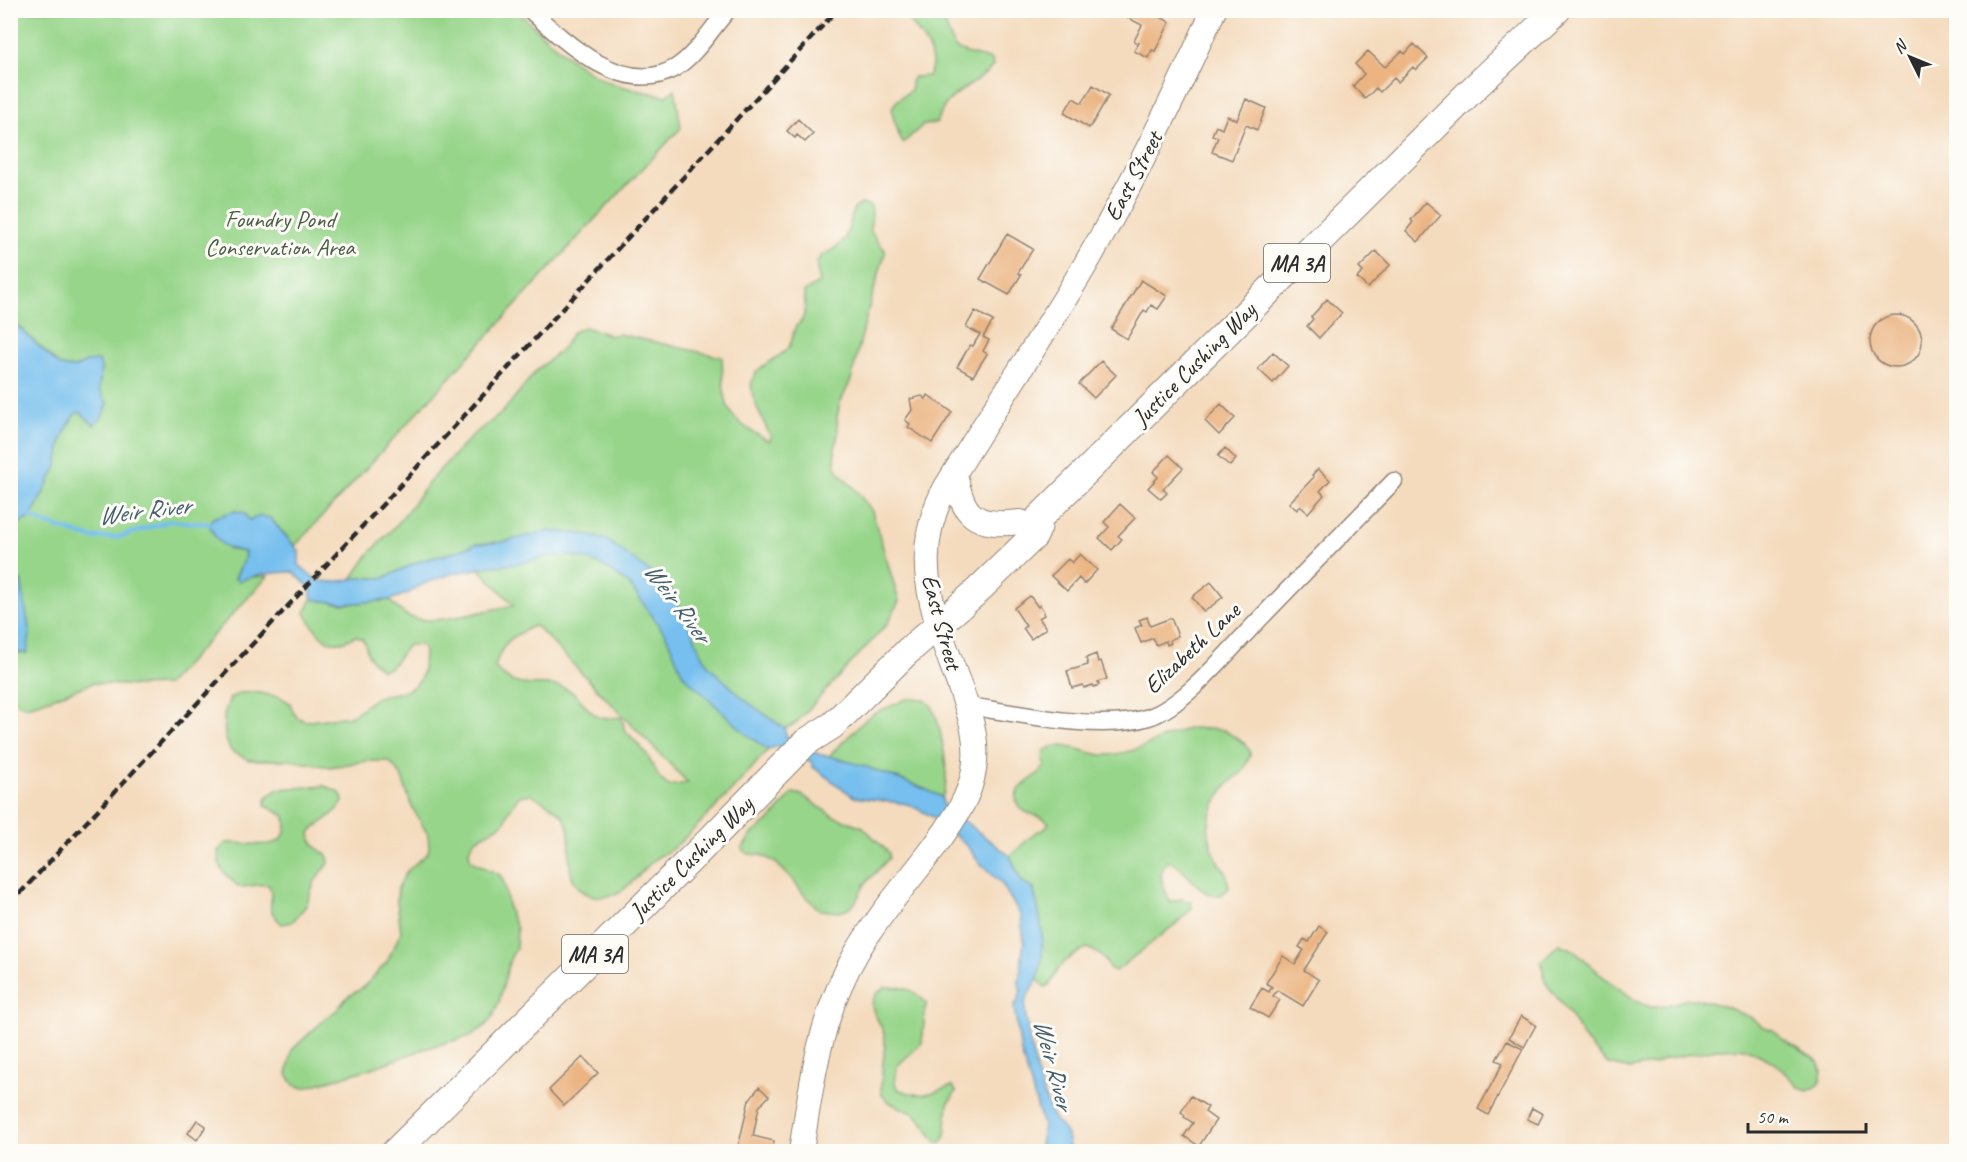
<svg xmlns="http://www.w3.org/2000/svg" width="1967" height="1162" font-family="Caveat,sans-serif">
<rect width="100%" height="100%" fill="#fdfcf7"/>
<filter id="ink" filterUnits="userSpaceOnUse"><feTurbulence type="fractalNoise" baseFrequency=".0167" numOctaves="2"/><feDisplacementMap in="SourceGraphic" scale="12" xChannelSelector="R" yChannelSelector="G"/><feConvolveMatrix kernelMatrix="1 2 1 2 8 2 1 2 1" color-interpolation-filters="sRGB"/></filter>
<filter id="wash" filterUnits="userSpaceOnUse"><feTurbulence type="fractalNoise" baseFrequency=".008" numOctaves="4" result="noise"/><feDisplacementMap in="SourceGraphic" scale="24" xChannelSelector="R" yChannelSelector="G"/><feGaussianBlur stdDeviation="1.35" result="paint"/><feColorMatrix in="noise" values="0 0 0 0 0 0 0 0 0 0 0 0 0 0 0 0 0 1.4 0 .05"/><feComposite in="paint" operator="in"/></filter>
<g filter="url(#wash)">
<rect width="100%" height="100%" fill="#f4dbbe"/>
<path fill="#97d58a" stroke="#61805a" stroke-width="1.5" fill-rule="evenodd" d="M10,11H517C546,37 582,76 621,86C636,91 652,93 667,96L675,89L681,128L594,220L295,546L270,518L228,549L245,552L244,560L235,578L240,581L250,577L268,576L167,685L136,686L93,683L38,703L26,706L19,704L11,698V647L19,653L14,577L11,581V528L31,517L56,467L62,438L74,415L99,390L101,367L86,362L74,368L60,366L11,319Z
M908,11H940L954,47C960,53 982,57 992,60L993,66C980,82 959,88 946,104C942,109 940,116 937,122L922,126L903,143C898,137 899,132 896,125C887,104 895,102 911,90V82L914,77L928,76C941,57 919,33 907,18Z
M861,204L869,205L871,207L872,216L870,229L877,241L885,250V253L867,314L851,380L840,403L837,417L838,434L835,448V464L840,474L854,488L872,511L899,601L888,623L796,723L785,729L781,727L763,745L768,750C747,773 726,798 703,820C693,830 681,843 669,851C664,854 658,856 654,860C645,868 629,887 621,891C606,899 587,900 576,884C562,865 578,832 561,814C553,806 540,800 531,794L519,796L509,811L504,823L474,841L469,850L470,859L475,863L500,875L504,883L509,911L517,929L516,948L510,959L499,1002L492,1018L483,1028L470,1036L427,1048L372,1068L304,1088L294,1085L287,1074L292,1050L327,1017L337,1010L347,997L364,987L387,962L401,932L397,901L398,888L407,871L428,853L429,847L428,835L412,807L401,775L389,761H367L330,767L289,760H249L231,751L225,738L224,714L230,698L240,693L254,692L280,697L290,703C295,727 312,721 331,718C337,717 344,718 350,716C361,711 370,699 381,696C398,691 406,696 419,681C425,674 423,658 424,649L420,645H408L391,667L382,670C379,667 373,663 371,659C363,650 370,639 355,636C329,652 318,636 305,613L312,599L344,604L390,600C395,606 401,613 408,616C429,628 490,609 514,605L461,550L420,561L384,578L352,579L369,554L398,523L434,476L474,434L502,413L536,371L562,349L573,332L584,327L607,334L609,336L619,334L722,357C724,407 723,417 769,441L771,438C765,423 754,406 752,391C747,366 776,363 788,348C793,342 792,337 794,331C795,326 800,323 802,320C806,312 805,300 804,292L820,282C810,248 826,260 842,242C849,233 851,220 853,210ZM533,626L537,627L688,783L669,786L660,779L646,753L624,729L622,717C616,717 609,719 603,718C586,715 583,694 564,688C539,679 517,695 495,667C502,642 511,637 533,626Z
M907,699H924C928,702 932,705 933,709C941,728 952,780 942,797C906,780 867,767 829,756L865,720L875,713Z
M1191,728L1224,730L1244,743L1250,751V756L1243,771L1226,786L1216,802L1210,817L1208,830L1212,848L1218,862L1226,872L1229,888C1207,913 1191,870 1170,861C1153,869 1165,889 1170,902L1182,899L1191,902L1192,908L1178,922L1116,971L1110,969C1104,957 1099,952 1086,948L1069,958L1058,969L1049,986L1045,987L1037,979L1042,958L1034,889L1021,881L1010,856L1036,832L1044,830L1049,823C1041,813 1023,817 1017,803C1011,786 1038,779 1045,766L1043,760L1044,751C1061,738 1084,754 1103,755C1139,755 1159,736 1191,728Z
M324,786C369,799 321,819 310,833C311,845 318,849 328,856L329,863L314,882L306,906L292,922L282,924C261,905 277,903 269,885C261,883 249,887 239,887C225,874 219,872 218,851L226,843C247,841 293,858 285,816L265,805L267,797L278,789Z
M793,793L802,795L833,816L863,827L889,853V858L865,884L855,903L848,909L840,912L820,910L806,897L791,878L775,862L761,855L748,854L742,849L751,835L771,819Z
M1559,944L1575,951L1607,980L1637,1001L1650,1007H1660L1689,999H1698L1723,1006L1750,1017L1762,1026L1773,1030L1781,1038L1818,1061L1822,1070L1820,1082L1814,1088L1807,1091L1800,1088L1774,1062L1745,1048L1716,1049L1665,1059L1655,1064L1630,1069L1608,1064L1586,1041L1568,1012L1545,982L1541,961Z
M885,987C906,987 912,988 926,1003L922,1043L897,1066L895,1083L898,1089C923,1099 928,1094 952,1086L956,1091L948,1104L945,1137L942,1142L937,1143C928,1134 926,1121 914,1114C903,1107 890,1106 882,1095C878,1089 886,1050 885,1039C884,1019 856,1005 885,987Z"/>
<path fill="#76bfee" stroke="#50758c" stroke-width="1.5" d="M10,319L60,366L74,368L86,362L99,361L101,367L99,390L108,404L101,419L94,425L80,412L74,415L62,438L57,466L31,517L11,528Z
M235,511L244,513L249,520L260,516L270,518L299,551V565L318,581L334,582L357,578H384L420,561L452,553L476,544L502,542L549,531L583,534L607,540L670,587L675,594L681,613L690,625L698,646L708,665L745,700L785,729L786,736L820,755L829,756L864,766L920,787L942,797L943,805L1010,856L1021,881L1033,889C1042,918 1047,950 1037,980C1033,991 1024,995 1025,1008C1028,1041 1038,1085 1052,1115C1055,1122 1063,1127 1066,1133C1068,1139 1069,1146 1070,1151H1039L1043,1126L1021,1052L1014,1006L1018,1001L1021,991L1019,983L1024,941L1021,916L1002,884L978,861L968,847L935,818L908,804L854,797L813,767L812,762L777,746L768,750L745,733L683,675L666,635L629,584L603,566L587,559L572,556H550L522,563L487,567L451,574L421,585L409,593L390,600L344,604L312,599L310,588L293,572C278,572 254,574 240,581L235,578L244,560L245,552C225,549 215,543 209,523L213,518Z
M14,577L21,580L30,635L27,653H19L11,647V581Z"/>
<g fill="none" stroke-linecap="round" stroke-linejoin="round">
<path stroke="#76bfee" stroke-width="4.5" d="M29,514L31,517L47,524L92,538L119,537L170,521L213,524"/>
</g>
<g id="blocks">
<path fill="#ebb481" d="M1132,10H1147L1170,22L1155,51L1152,50L1148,58L1134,51L1139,43L1134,41L1142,25L1128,18Z
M1414,44L1428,58L1416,70L1413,67L1398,82L1394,78L1380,92L1376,88L1365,99L1353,86L1364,74L1355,64L1368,51L1385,67L1402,51L1405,54Z
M1093,85L1109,95L1096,117H1097L1089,128L1064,113L1073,98L1082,103Z
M1246,99L1266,108L1257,130L1246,125L1232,160L1212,152L1218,137L1212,135L1216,126L1222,129L1227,116L1237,120Z
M798,119L813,134L805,142L797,135L795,138L787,131Z
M1426,202L1441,215L1418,242L1406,231L1413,222L1411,220Z
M1007,234L1033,249L1018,273L1021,275L1009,295L980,279Z
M1376,251L1390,265L1368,288L1357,278L1363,272L1359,268Z
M1141,280L1167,296L1158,309L1151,305L1147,312L1144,310L1127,339L1111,329Z
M1327,299L1342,313L1319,338L1307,326L1313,319L1311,317Z
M975,311L993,321L983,337L989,340L983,351L987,354L973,376L957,367L970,345L973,346L980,334L966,327Z
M1870 341a26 26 0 1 1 52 0a26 26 0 1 1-52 0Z
M1273,352L1288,366L1273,383L1258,369Z
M1101,361L1116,375L1094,398L1079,384Z
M928,395L952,412L932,443L908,427L910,424L905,420L912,410L910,399L922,396L926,399Z
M1221,404L1235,418L1219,435L1205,421Z
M1225,448L1236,459L1230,466L1218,456Z
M1169,455L1183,468L1163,489L1167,493L1161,499L1148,488L1158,477L1153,472Z
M1318,469L1330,480L1320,491L1324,495L1308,513L1300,506L1297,510L1289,503L1314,477L1312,475Z
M1120,504L1135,518L1118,536L1122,539L1112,550L1099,538L1109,527L1104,522Z
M1080,554L1097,570L1084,584L1079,578L1067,591L1051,576L1068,559L1072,563Z
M1211,582L1223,597L1204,612L1192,597Z
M1030,596L1038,607L1040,605L1044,612L1043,613L1044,615L1039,618L1046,628L1031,639L1023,628L1026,626L1014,608Z
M1147,617L1150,626L1171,618L1178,636L1170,640L1171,643L1167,645L1166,641L1156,645L1153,638L1141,643L1135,628L1142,625L1139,620Z
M1096,654L1098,662L1101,661L1107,679L1098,682L1099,685L1094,687L1093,685L1084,688L1083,685L1072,688L1067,671L1088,665L1086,658Z
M1319,926L1328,932L1304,970L1319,980L1303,1006L1277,990L1273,996L1280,1000L1268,1018L1250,1007L1262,988L1269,992L1272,987L1266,983L1283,956L1295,964L1304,950L1299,947L1304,939L1309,942Z
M1521,1016L1536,1025L1524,1047L1509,1038Z
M1507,1041L1523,1049L1488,1115L1478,1109L1503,1063L1496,1060Z
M583,1057L598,1073L564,1106L549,1090Z
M759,1087L769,1096L759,1107L753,1136L774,1141L772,1152H737L749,1100Z
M1191,1096L1208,1107L1205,1112L1216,1120L1199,1146L1184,1136L1193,1123L1184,1117L1185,1115L1181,1112Z
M1532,1108L1543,1114L1538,1124L1527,1119Z
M197,1120L206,1126L197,1140L188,1133Z"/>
</g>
</g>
<g filter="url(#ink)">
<use href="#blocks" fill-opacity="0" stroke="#908374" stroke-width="1.5"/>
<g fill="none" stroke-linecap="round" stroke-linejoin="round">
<g stroke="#908374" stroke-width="19">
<path id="street" d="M530,10C565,42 624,98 675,68C696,55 711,29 728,10
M968,706C1019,713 1100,733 1149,717C1183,706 1225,655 1251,628C1298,579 1346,530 1394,481"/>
</g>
<g stroke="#908374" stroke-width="26">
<path id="secondary" d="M955,472C962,518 976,527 1021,522
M801,1152C811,1083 821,1012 857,952C879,914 909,881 935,846C952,822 969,800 974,770C979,738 970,716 960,687C935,619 907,556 946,487C991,413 1040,341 1084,267C1133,184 1174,97 1214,10"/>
</g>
<g stroke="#908374" stroke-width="29">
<path id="primary" d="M395,1152L708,842L806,742L833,725L908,651L974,594L1034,536L1038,527L1039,518L1475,87L1557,10"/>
</g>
<use href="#street" stroke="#fff" stroke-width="16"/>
<use href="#secondary" stroke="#fff" stroke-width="24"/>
<use href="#primary" stroke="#fff" stroke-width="27"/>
<path stroke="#2b2b2b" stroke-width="4.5" stroke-dasharray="9 4.5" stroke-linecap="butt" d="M10,904L385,502L837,10"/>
</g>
</g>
<g text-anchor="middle" stroke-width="6" stroke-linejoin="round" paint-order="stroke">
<g fill="#fdfcf7" stroke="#6a6a68" stroke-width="1.5">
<rect x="1264" y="244" width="66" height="38" rx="4.5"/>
<rect x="562" y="935" width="66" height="38" rx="4.5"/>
</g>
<g font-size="22" font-weight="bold" fill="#2b2b2b">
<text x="1297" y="271">MA 3A</text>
<text x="595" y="962">MA 3A</text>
</g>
<g font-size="24" fill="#2b2b2b" stroke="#fdfcf7">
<text transform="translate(1133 176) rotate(-62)" y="8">East Street</text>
<text transform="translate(1194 364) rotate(-45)" y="8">Justice Cushing Way</text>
<text transform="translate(942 622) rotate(75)" y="8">East Street</text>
<text transform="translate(1192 648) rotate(-43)" y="8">Elizabeth Lane</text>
<text transform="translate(691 858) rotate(-45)" y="8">Justice Cushing Way</text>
</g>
<g font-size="24" fill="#4b5e48" stroke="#fdfcf7">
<text x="280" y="227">Foundry Pond<tspan x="280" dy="28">Conservation Area</tspan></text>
</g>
<g font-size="26" font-style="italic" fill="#455f6f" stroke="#fdfcf7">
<text transform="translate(144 510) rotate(-7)" y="9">Weir River</text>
<text transform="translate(678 602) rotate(53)" y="9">Weir River</text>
<text transform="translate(1054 1064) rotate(75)" y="9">Weir River</text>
</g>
</g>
<rect width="1967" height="1162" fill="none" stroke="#fdfcf7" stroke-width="36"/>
<g transform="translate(1910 57) rotate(313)" stroke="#fdfcf7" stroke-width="4.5" paint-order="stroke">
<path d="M0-4.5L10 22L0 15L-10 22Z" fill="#2b2b2b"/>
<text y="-9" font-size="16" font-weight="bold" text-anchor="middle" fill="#2b2b2b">N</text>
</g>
<path d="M1748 1123v9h118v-9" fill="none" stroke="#2b2b2b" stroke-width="3"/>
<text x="1757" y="1123" font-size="18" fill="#2b2b2b" stroke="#fdfcf7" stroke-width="4.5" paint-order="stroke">50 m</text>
</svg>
